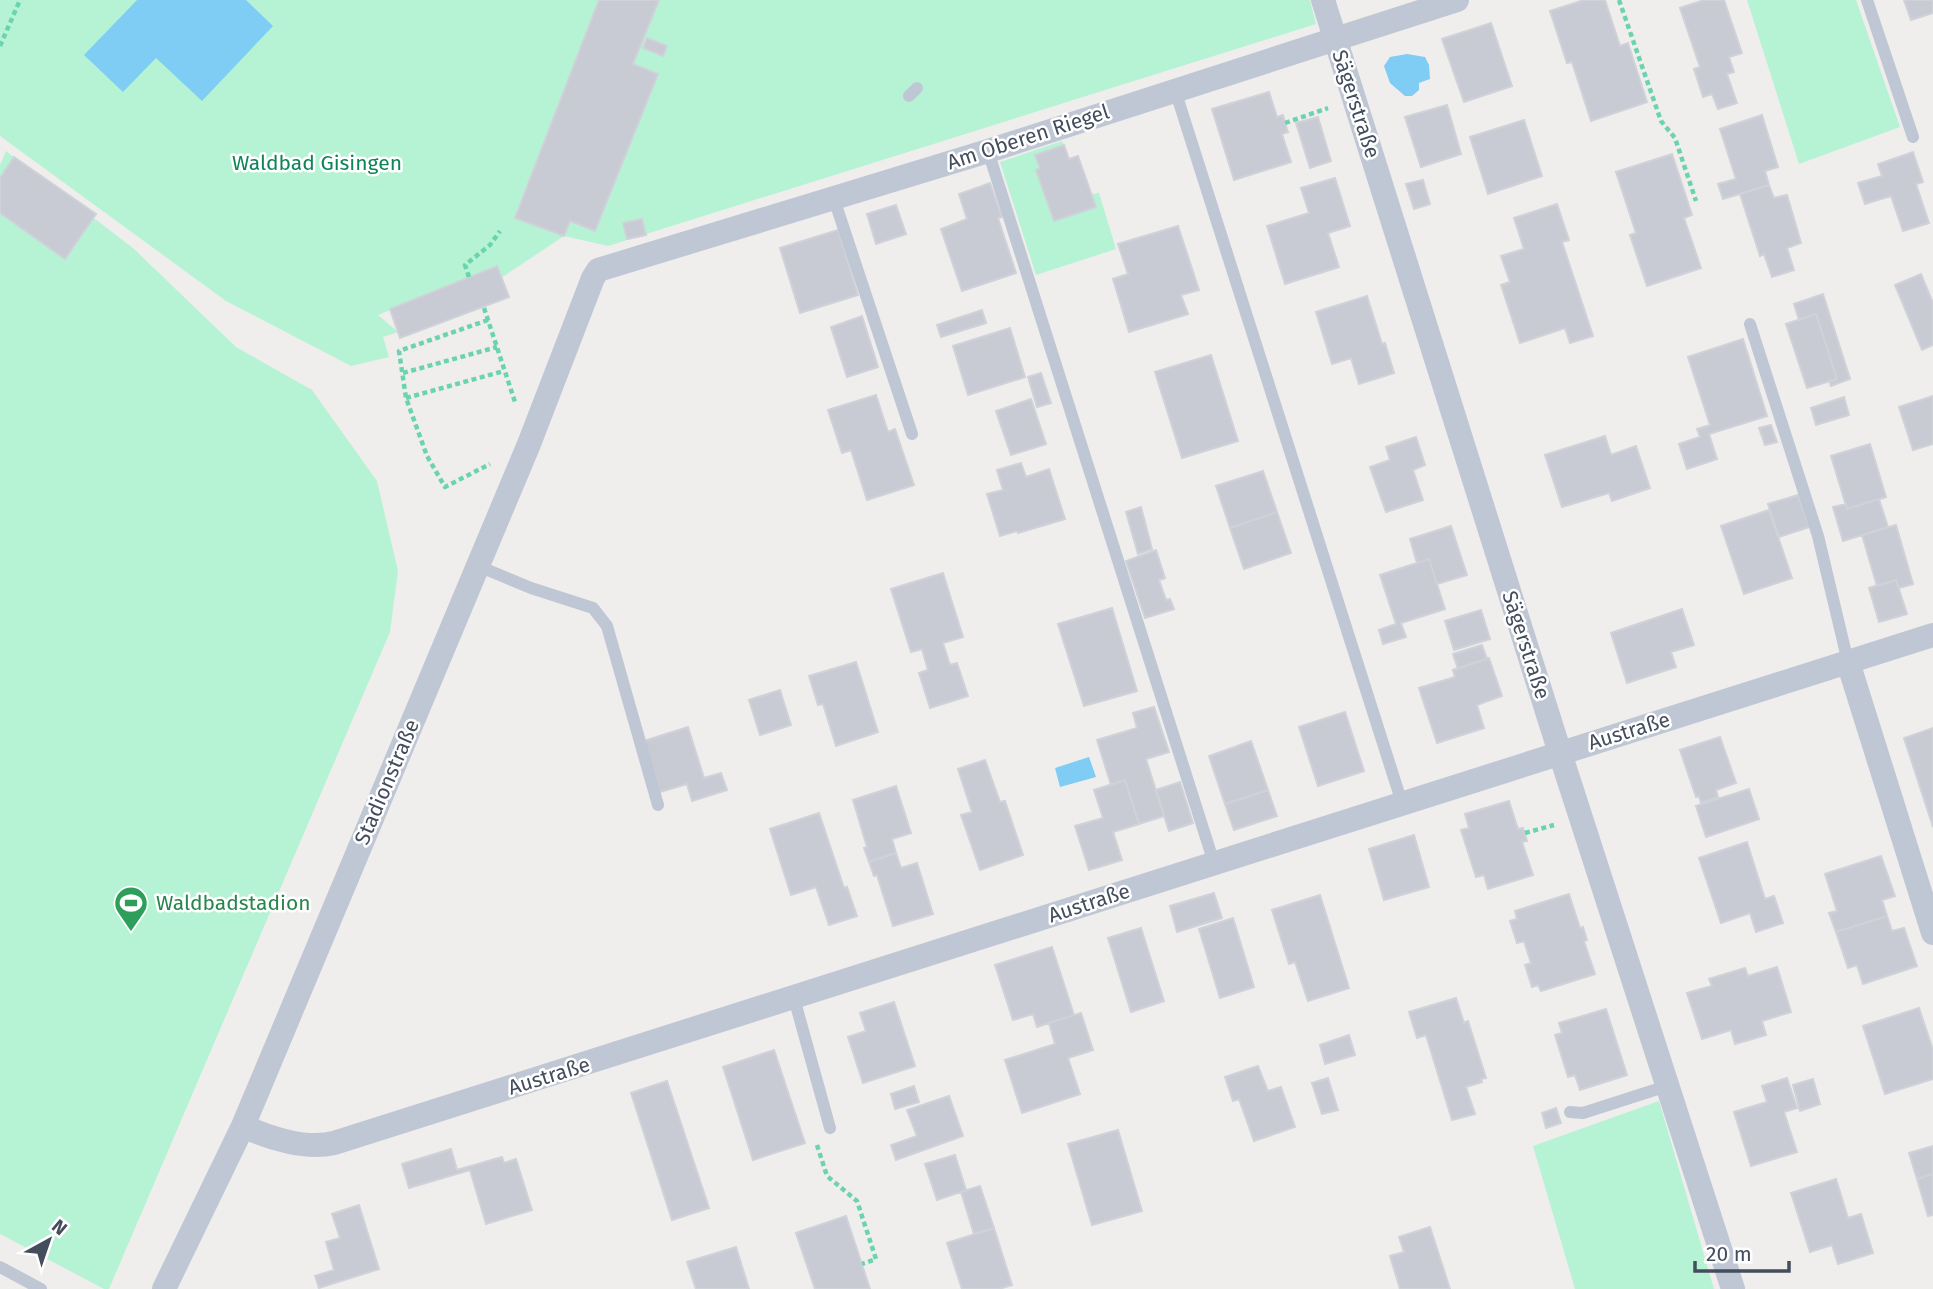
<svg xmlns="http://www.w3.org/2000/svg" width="1933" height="1289" font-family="'Fira Sans',sans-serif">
<rect width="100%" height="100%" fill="#f0eded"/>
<path fill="#b6f3d5" d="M0,0H599L515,217L564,236L659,0H1310L1316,24L608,246L564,236L501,278L496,266L378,315L398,332L383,337L389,357L351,366L226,301L0,136Z
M1747,0H1856L1900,127L1799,164Z
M1062,141L1064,145L1035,155L1040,168L1036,170L1054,221L1096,207L1092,194L1099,193L1116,249L1036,275L1000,162Z
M6,151L133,248L236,347L312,390L377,481L398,571L390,632L109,1289H104L0,1234V165Z
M1659,1101L1714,1289H1575L1533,1146Z"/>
<path fill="#7fccf4" d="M137,0H246L273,26L202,101L156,58L123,92L84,55Z
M1407,54L1425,57L1429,65L1430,79L1419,83V90L1412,96H1405L1390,83L1384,66L1390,57Z
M1089,757L1096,777L1060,787L1055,768Z"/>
<path fill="#c8cbd3" stroke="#d0d2d9" stroke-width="2" d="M599,0H659L633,64L658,74L595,231L570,221L564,236L515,218Z
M1584,0H1605L1620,46L1628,43L1647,102L1591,121L1572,62L1567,63L1550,11Z
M1704,0H1724L1742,53L1729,57L1734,72L1727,74L1737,103L1718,109L1712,94L1703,97L1694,69L1700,67L1680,8Z
M1904,0H1933V13L1911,20Z
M1491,23L1512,86L1464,102L1442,39Z
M647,38L667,46L663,56L643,48Z
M1269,92L1277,117L1283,115L1285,123L1288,132L1282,134L1291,162L1234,180L1212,109Z
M1447,105L1461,154L1421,167L1405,117Z
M1762,115L1778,167L1765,171L1769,185L1723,199L1718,184L1736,179L1720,129Z
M1318,117L1331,161L1310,168L1296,123Z
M1524,120L1542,176L1488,194L1470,137Z
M1064,145L1069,159L1078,156L1096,207L1054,221L1036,170L1040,168L1035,155Z
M1913,152L1923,182L1916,184L1929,223L1903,231L1891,196L1865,204L1858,183L1882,176L1878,164Z
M1672,154L1692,215L1684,218L1701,268L1647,286L1630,235L1636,233L1616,172Z
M14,157L96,214L65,259L0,213V178Z
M1335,178L1350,226L1328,233L1339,267L1285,284L1267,226L1309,213L1301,188Z
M1423,180L1430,204L1414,209L1406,184Z
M990,183L1002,217L998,218L1016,273L962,291L941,229L967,219L959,194Z
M1769,185L1774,198L1787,195L1801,243L1787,248L1794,270L1772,277L1764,254L1760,256L1740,194Z
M1557,204L1569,240L1562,242L1593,336L1570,343L1565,328L1520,343L1501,285L1510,282L1501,256L1524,249L1514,218Z
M896,205L906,234L876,244L867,214Z
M642,219L646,235L627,239L623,223Z
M1178,226L1199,290L1181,295L1188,314L1129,332L1113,279L1128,274L1118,244Z
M838,230L858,295L800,313L780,248Z
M497,266L509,297L400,338L390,309Z
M1921,274L1933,303V345L1922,350L1895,285Z
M1823,294L1850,379L1831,386L1829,381L1837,379L1816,314L1799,320L1794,304Z
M1367,296L1382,344L1385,343L1394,373L1359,384L1351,358L1332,364L1316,312Z
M982,310L986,323L941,337L937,325Z
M1816,314L1837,379L1807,388L1786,324Z
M862,316L878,367L847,377L831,327Z
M1010,328L1025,377L968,395L953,346Z
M1743,339L1767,416L1709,434L1717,459L1687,469L1679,444L1700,437L1697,429L1710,425L1688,357Z
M1211,355L1238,441L1182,458L1155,372Z
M1041,373L1051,403L1037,407L1028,377Z
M876,395L888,432L895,429L914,485L867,500L851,450L842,453L828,410Z
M1933,396V444L1913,450L1899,407Z
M1844,397L1849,415L1816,425L1811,408Z
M1031,399L1046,444L1011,455L996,411Z
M1771,425L1777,442L1765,445L1759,428Z
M1605,436L1611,455L1636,446L1650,488L1612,501L1609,493L1562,507L1545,455Z
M1416,437L1425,465L1413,470L1423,500L1386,512L1370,467L1390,460L1386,447Z
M1870,444L1886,497L1847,509L1831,456Z
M1021,463L1026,477L1049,469L1065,519L1018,533L1017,531L1000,536L987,494L1003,490L997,470Z
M1263,471L1277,512L1230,528L1216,486Z
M1798,495L1809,527L1779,537L1768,504Z
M1879,499L1888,527L1843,541L1833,507L1846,504L1847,509Z
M1141,507L1152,549L1138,554L1126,512Z
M1769,510L1792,578L1744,594L1721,526Z
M1277,512L1291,553L1244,569L1230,528Z
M1896,525L1913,584L1899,588L1896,580L1877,586L1862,535Z
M1451,526L1467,575L1437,584L1429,559L1417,563L1410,539Z
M1156,550L1165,578L1159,580L1166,600L1170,599L1174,609L1145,618L1126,561Z
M1429,559L1445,609L1401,623L1406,637L1383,644L1379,630L1396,624L1380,575Z
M943,573L963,637L943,643L950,665L957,663L968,696L930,708L919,673L928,670L922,649L911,652L891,589Z
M1896,580L1907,614L1879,622L1869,588Z
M1112,608L1137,691L1084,706L1058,624Z
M1682,609L1694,645L1671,652L1676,667L1627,683L1611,633Z
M1481,610L1490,639L1454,650L1445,621Z
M1482,645L1487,659L1458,669L1453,654Z
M1489,658L1502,696L1477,705L1484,728L1437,743L1419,688L1455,677L1453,670Z
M856,662L878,732L836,746L823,704L818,705L809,676Z
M780,690L791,725L760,735L749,700Z
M1154,707L1169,752L1146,759L1164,816L1139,824L1125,780L1111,785L1097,740L1137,728L1133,713Z
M1345,712L1364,771L1318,786L1299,727Z
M688,727L704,778L721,773L727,790L692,801L687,784L660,792L644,741Z
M1933,728V827L1904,738Z
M1720,737L1736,783L1716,790L1718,797L1701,803L1699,796L1696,797L1680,750Z
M1251,741L1268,790L1225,804L1209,756Z
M985,760L1000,802L1005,801L1023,855L980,870L961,815L972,812L958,769Z
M1125,780L1139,824L1113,832L1122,860L1089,870L1075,826L1103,818L1094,790Z
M1180,782L1193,823L1169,831L1156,790Z
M896,786L911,833L892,839L896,853L869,862L864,848L867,847L853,800Z
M1749,789L1759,819L1706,837L1696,806Z
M1268,790L1277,816L1234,830L1225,804Z
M1509,801L1518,829L1523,828L1527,841L1522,842L1533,875L1488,889L1484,875L1476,877L1461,830L1469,828L1465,814Z
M819,813L844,888L847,887L857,916L829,925L816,887L791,895L770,829Z
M1414,835L1429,887L1384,900L1369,849Z
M1747,842L1765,899L1774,896L1783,923L1756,932L1750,913L1721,923L1699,858Z
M896,853L901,868L917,863L933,914L893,926L877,875L874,876L869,862Z
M1881,856L1895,896L1882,900L1887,916L1836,932L1829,913L1837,911L1825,874Z
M1214,893L1222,918L1177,932L1170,906Z
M1569,894L1580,928L1583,927L1587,940L1584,941L1595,974L1541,991L1538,985L1532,987L1525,965L1531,963L1524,941L1517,943L1510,921L1517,919L1515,911Z
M1320,895L1349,988L1308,1001L1295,962L1289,964L1272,910Z
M1887,916L1892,931L1904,928L1917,966L1863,984L1857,965L1848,968L1836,932Z
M1233,918L1254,987L1220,998L1199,929Z
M1141,928L1164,1001L1131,1012L1108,938Z
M1052,947L1074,1015L1037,1027L1033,1014L1013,1020L995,965Z
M1777,967L1791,1012L1762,1021L1766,1035L1735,1044L1731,1030L1702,1039L1687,993L1712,986L1709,979L1745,968L1748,976Z
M1456,998L1464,1023L1468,1021L1486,1078L1481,1079L1482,1082L1466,1087L1475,1114L1452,1120L1426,1035L1417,1038L1409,1012Z
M894,1002L915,1066L863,1083L848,1037L866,1031L860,1013Z
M1919,1008L1933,1050V1079L1885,1094L1863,1026Z
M1606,1009L1627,1075L1580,1090L1575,1075L1568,1077L1555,1035L1562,1033L1559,1023Z
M1081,1013L1093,1050L1068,1058L1080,1094L1022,1113L1005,1060L1055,1044L1049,1023Z
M1349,1035L1355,1055L1325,1064L1320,1045Z
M774,1050L805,1143L753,1160L723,1067Z
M1258,1066L1268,1091L1281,1087L1295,1127L1254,1141L1239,1099L1233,1101L1225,1077Z
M1328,1078L1338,1110L1322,1114L1312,1083Z
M1787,1078L1797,1108L1784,1112L1797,1152L1751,1166L1734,1112L1767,1102L1762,1086Z
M1813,1079L1820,1104L1800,1111L1793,1085Z
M667,1081L709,1208L672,1220L631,1093Z
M914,1086L919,1102L895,1109L891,1094Z
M949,1096L963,1136L896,1160L891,1145L917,1136L907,1110Z
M1556,1108L1561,1123L1546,1128L1542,1113Z
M1118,1130L1142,1211L1092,1225L1068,1144Z
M1933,1146V1174L1917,1179L1909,1153Z
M451,1149L457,1170L502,1157L504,1163L516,1159L532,1210L486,1224L470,1170L409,1188L402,1164Z
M955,1155L966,1190L937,1200L925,1164Z
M1933,1174V1215L1928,1216L1917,1179Z
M1836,1179L1848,1218L1861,1214L1873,1253L1838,1264L1832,1245L1810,1252L1791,1193Z
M980,1186L994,1228L974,1234L961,1192Z
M359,1205L379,1269L319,1288L315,1276L334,1270L326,1242L340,1238L332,1214Z
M846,1216L870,1289H815L796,1233Z
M1430,1227L1450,1289H1400L1390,1256L1404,1252L1399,1237Z
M994,1228L1012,1285L999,1289H962L947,1243Z
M736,1247L749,1289H696L687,1262Z"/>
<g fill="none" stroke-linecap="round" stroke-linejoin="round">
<path stroke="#6bd4ae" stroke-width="4.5" stroke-dasharray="5 3.5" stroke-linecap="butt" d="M1619,0L1661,121L1675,138L1696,201
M0,46L20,0
M1285,123L1328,108
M469,277L465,265L490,245L500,231
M484,308L515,402
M488,320L399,351L406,398L427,456L445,487L490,464
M403,373L497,347
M406,398L504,371
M1525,833L1554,825
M817,1145L827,1176L857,1201L876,1259L862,1264"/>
<path stroke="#bfc7d4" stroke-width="12" d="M1867,0L1913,137
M1175,90L1402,803
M909,96L917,88
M988,151L1214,863
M834,199L912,434
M1750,324L1818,536L1848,662
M478,566L531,588L593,608L607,626L658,805
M794,998L830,1128
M1570,1112L1583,1113L1667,1086
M0,1267L41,1289"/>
<path stroke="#bfc7d4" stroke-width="24" d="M1323,0L1560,753L1733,1289
M1848,662L1933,933
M243,1126C269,1138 306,1150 334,1143L1933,635
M164,1289L243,1126L529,444L593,278L598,270L988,151L1457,0"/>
</g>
<defs>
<g id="stadium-pin" transform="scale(1.75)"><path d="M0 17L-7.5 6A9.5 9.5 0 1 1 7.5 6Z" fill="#2e9e5b" stroke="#fff"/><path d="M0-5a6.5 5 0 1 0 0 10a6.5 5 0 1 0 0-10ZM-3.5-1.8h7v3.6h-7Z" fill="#fff"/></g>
</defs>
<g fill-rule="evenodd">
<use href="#stadium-pin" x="131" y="903"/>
</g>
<g text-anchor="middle" stroke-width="5" stroke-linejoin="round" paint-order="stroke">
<g font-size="21" fill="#444d5c" stroke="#fff">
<text transform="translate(1356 104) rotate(72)" y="7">Sägerstraße</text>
<text transform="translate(1028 137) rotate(-18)" y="7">Am Oberen Riegel</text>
<text transform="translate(1526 645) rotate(72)" y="7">Sägerstraße</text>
<text transform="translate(1629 731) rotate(-17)" y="7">Austraße</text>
<text transform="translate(387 782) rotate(-67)" y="7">Stadionstraße</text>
<text transform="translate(1089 903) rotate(-18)" y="7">Austraße</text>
<text transform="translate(549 1076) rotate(-17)" y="7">Austraße</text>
</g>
<g font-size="21" fill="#0e8458" stroke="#fff">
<text x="317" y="170">Waldbad Gisingen</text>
</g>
<g font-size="21" fill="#27864d" stroke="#fff" text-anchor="start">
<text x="156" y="910">Waldbadstadion</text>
</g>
</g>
<g transform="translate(49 1240) rotate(40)" stroke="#ffffff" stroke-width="5" paint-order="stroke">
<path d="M0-5L12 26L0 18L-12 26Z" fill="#444d5c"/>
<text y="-10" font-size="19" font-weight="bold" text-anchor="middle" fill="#444d5c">N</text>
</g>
<path d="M1695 1261v10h94v-10" fill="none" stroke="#444d5c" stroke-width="3.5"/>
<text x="1706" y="1261" font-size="21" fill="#444d5c" stroke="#ffffff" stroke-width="5" paint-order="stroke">20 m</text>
</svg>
